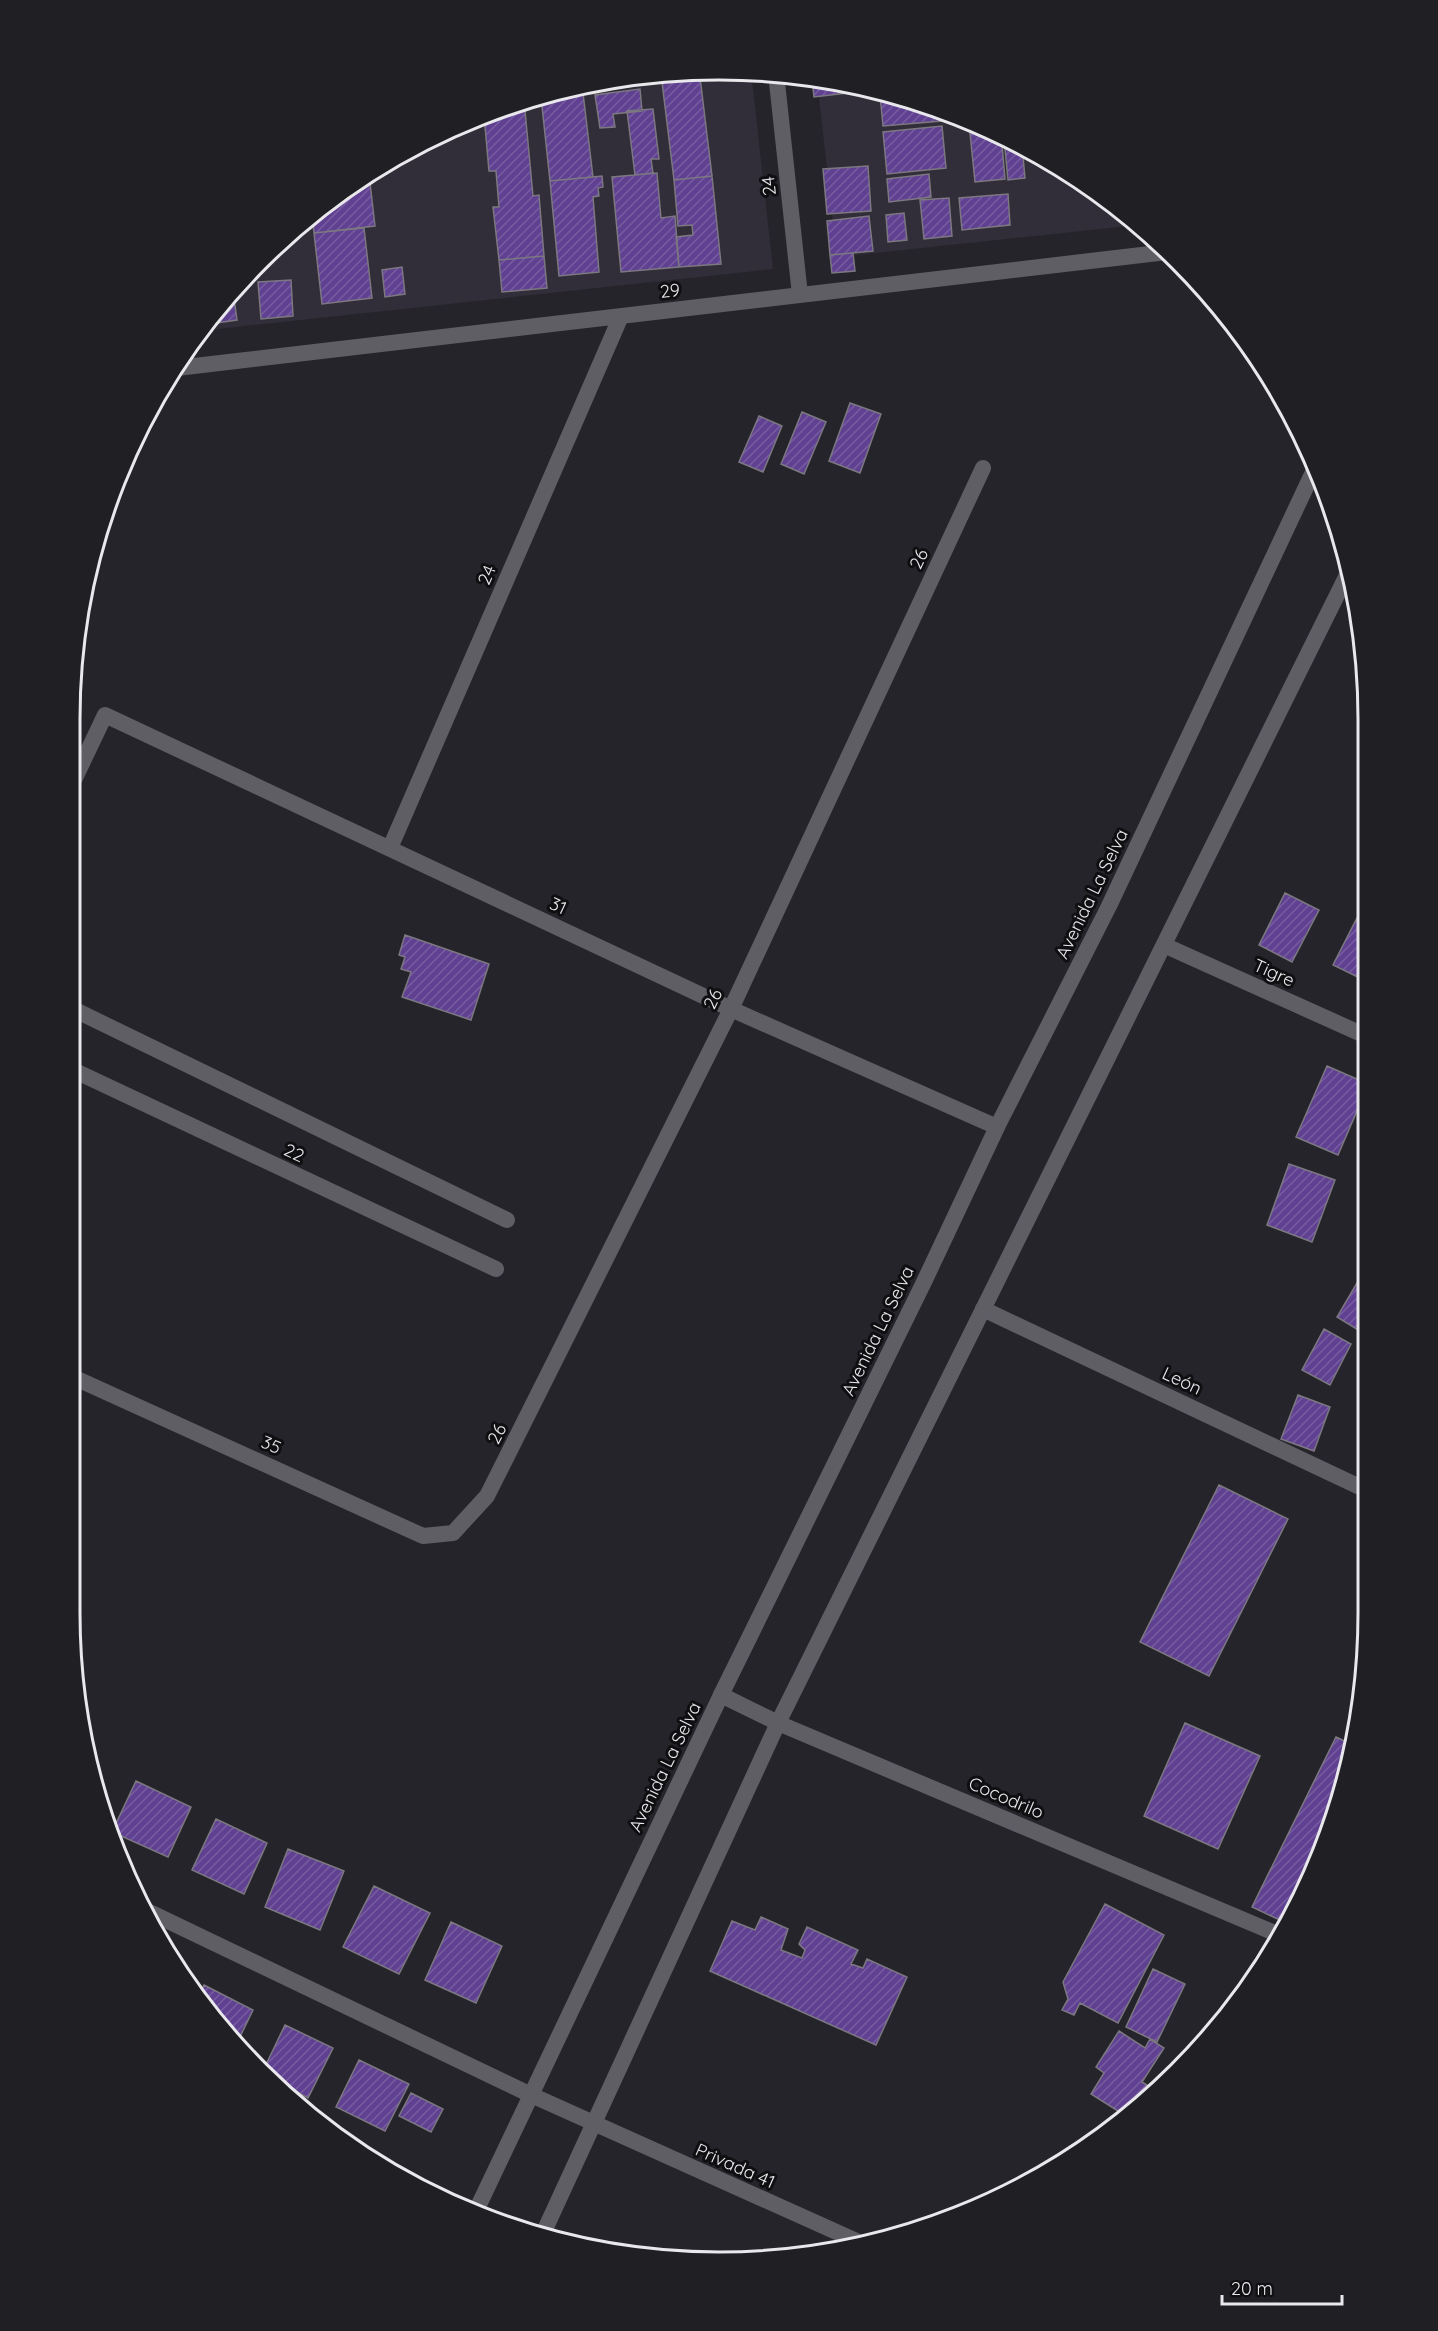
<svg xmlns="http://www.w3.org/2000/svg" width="1438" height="2331" font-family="Quicksand,sans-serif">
<defs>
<pattern id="building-hatch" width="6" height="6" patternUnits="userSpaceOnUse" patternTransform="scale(1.5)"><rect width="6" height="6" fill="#604091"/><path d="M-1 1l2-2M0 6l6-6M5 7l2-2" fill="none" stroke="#775ca1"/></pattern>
</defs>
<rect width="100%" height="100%" fill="#26242b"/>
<path fill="#312d39" d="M751,71L773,269L199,331L290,231L394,156L510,104L603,82L686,73Z
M817,80L887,91L1006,136L1114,203L1138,225L837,257Z"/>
<path fill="url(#building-hatch)" stroke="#7b7880" stroke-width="1.5" d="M700,77L712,176L674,180L662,82Z
M812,79L846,84L847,93L814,97Z
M640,89L642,111L613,114L615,127L600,128L595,95Z
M583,93L593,177L550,181L541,97Z
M893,93L941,112L942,121L883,126L880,95Z
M524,100L533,196L539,195L544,256L499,260L493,207H499L496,171H489L484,115L503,111L502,107Z
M653,109L659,159H651L653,173L635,175L627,111Z
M969,122L993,131L970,133Z
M942,126L946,168L887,174L883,132Z
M993,131L1001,134L1005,179L975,182L970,133Z
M1009,137L1022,146L1025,178L1008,180L1004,138Z
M868,166L871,211L827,214L823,169Z
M657,173L661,218L675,216L679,267L621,272L612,177Z
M369,174L375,226L314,233L312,215Z
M929,174L931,197L889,202L887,179Z
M602,176L603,187L598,188L599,196L593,197L599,272L559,276L550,181Z
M712,176L721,264L679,267L676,237L693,235L692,225L678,226L674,180Z
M1008,194L1010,225L962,230L959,198Z
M949,198L952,236L924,239L920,200Z
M904,213L907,240L888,242L886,215Z
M869,216L873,251L830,255L827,221Z
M364,228L372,298L322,304L314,233Z
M853,253L855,271L832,273L830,255Z
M544,256L547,288L502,292L499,260Z
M402,267L405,294L385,297L382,270Z
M291,280L293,316L261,319L258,282Z
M233,291L237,320L203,325V324Z
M850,403L881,414L860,473L829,461Z
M802,412L826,422L804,474L781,464Z
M759,416L782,426L763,472L739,462Z
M1285,893L1319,910L1292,962L1259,945Z
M1358,916L1367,920L1366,981L1333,965Z
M405,935L489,964L471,1020L402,997L411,972L401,969L405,957L399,955Z
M1327,1066L1366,1083V1090L1338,1155L1296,1137Z
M1289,1164L1335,1180L1312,1242L1267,1225Z
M1361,1276L1365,1279L1363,1333L1337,1317Z
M1324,1329L1351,1344L1330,1385L1302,1370Z
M1298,1395L1330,1407L1314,1451L1281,1439Z
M1219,1485L1288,1519L1209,1676L1140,1642Z
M1185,1723L1260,1756L1218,1849L1144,1816Z
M1336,1737L1351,1744L1320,1860L1284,1922L1252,1907Z
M136,1781L191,1807L168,1857L112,1832Z
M216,1819L267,1843L244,1894L192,1870Z
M288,1849L344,1871L320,1930L265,1907Z
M374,1886L430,1913L399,1974L343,1947Z
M1105,1904L1164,1935L1118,2023L1080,2003L1074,2015L1062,2010L1068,1999L1063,1982Z
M761,1917L788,1929L781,1950L802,1958L805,1950L799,1944L807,1927L858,1950L851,1964L863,1968L867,1959L907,1977L876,2045L710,1971L732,1921L755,1930Z
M451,1922L502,1946L476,2003L425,1980Z
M1153,1969L1185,1984L1157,2042L1126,2027Z
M204,1985L253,2010L236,2045L197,1998Z
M285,2025L333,2048L308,2098L262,2073Z
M1119,2031L1145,2048L1150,2039L1164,2048L1142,2082L1153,2089L1126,2116L1091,2094L1104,2073L1096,2067Z
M359,2060L409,2084L385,2131L336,2107Z
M411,2093L443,2109L431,2132L399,2116Z"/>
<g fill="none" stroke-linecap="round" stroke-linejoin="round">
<path stroke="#605e65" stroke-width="16" d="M776,73L800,295
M177,368L1167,252
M75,778L105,715L731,1009L997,1127
M390,848L621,316
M1166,946L1366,1036
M75,1010L507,1220
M75,1071L496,1269
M983,1309L1364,1489
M75,1378L423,1536L453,1533L487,1496L731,1009L983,468
M721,1695L778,1723L1277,1934
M141,1908L529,2094L861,2243"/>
<path stroke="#605e65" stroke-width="16" d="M476,2211L721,1695L924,1282L997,1127L1109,906L1315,468
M542,2236L778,1723L1347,575"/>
</g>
<g text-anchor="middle" stroke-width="6" stroke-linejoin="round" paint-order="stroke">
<g font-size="18" fill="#e9e8ec" stroke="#0f0e11">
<text transform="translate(769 186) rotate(-96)" y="6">24</text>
<text transform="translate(670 291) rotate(-6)" y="6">29</text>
<text transform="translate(919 559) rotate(-65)" y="6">26</text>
<text transform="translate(487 575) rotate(-67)" y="6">24</text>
<text transform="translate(1092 894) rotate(-64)" y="6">Avenida La Selva</text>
<text transform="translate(558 906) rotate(25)" y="6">31</text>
<text transform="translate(1274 973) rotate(24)" y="6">Tigre</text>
<text transform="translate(713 999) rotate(-64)" y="6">26</text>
<text transform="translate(294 1153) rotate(25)" y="6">22</text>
<text transform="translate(878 1331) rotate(-64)" y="6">Avenida La Selva</text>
<text transform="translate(1182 1381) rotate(25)" y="6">León</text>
<text transform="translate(497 1434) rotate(-63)" y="6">26</text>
<text transform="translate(271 1445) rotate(24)" y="6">35</text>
<text transform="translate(665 1767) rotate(-64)" y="6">Avenida La Selva</text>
<text transform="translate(1006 1798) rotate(23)" y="6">Cocodrilo</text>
<text transform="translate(735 2166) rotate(24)" y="6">Privada 41</text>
</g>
</g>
<path d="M0 0H1438V2331H0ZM719 80H719A639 639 0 0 1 1358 719V1613A639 639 0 0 1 719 2252H719A639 639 0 0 1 80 1613V719A639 639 0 0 1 719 80Z" fill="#201f23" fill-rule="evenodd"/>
<path fill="none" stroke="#e9e8ec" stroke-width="3" d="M719 80H719A639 639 0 0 1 1358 719V1613A639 639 0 0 1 719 2252H719A639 639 0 0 1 80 1613V719A639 639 0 0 1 719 80Z"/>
<path d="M1222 2295v9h120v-9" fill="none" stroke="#e9e8ec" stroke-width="3"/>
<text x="1231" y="2295" font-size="18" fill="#e9e8ec" stroke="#0f0e11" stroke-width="4.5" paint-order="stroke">20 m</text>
</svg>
